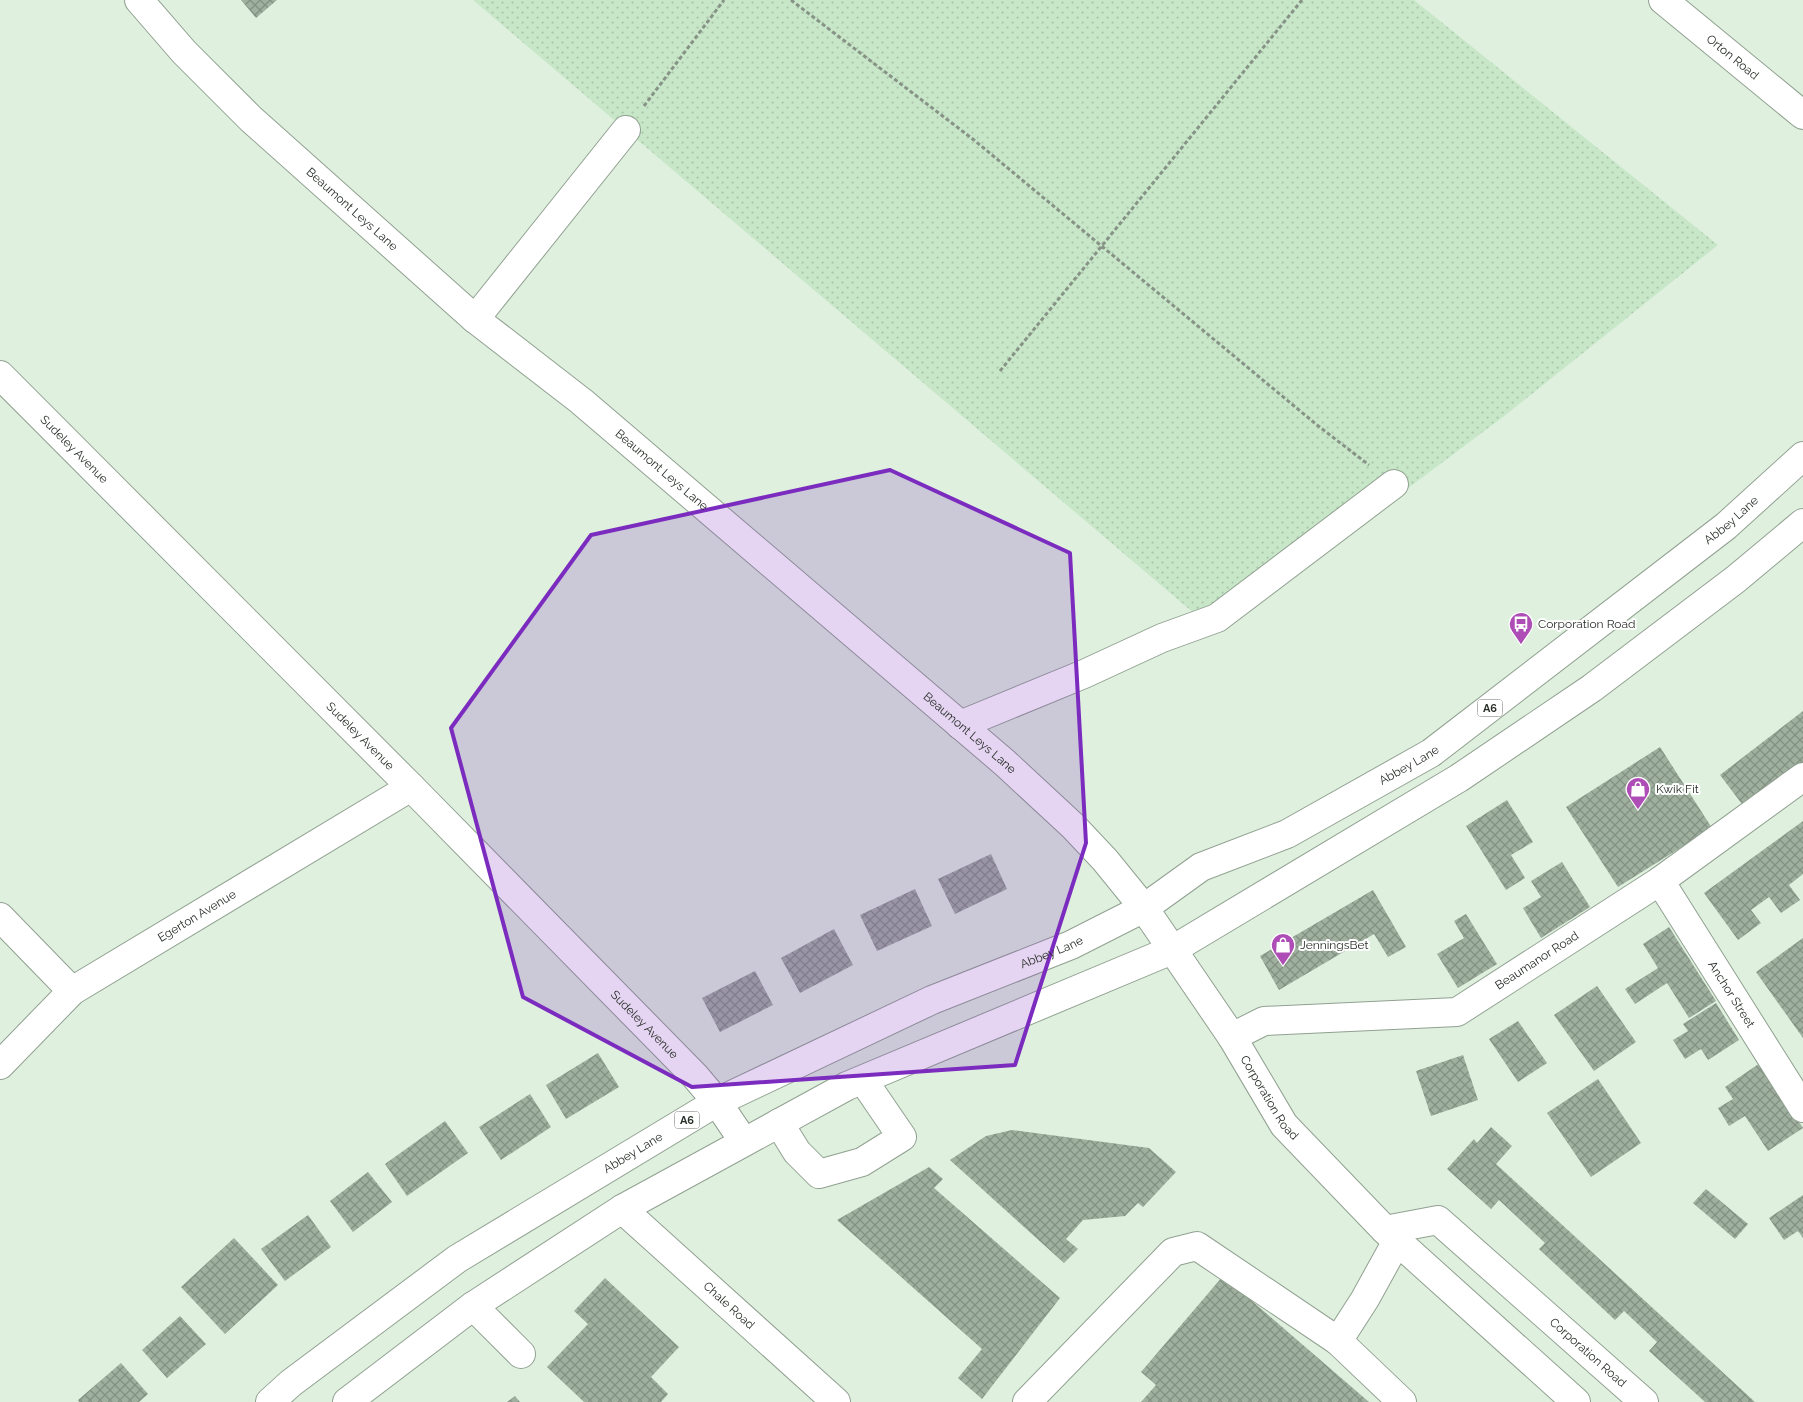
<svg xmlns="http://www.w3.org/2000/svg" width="1803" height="1402" font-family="Raleway,sans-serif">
<defs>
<pattern id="grass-dots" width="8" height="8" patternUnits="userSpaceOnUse" patternTransform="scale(1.25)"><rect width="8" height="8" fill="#c8e7c8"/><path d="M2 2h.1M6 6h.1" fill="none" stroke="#acc6ac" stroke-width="1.8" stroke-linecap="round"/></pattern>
<pattern id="building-cross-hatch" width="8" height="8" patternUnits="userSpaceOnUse" patternTransform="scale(1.25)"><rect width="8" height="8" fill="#a0b09f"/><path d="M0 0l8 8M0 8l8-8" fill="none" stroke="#829082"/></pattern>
</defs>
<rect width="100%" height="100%" fill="#dff0df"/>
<path fill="url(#grass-dots)" d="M473,0H1414L1718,245L1503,417L1216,632Z"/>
<path fill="url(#building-cross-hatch)" d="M241,0H277L256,18Z
M1803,711V763L1745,808L1720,775Z
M1660,747L1712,828L1618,887L1566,807Z
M1507,800L1533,842L1511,855L1525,878L1506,890L1466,826Z
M1803,821V874L1789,885L1800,900L1781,913L1769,897L1751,910L1761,923L1738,940L1704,893Z
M991,854L1007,889L955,914L938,879Z
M1562,862L1590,907L1541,938L1523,908L1541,897L1531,881Z
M915,889L932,926L877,951L860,915Z
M1373,890L1406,947L1388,957L1374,934L1279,990L1260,956Z
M1466,914L1497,964L1458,988L1437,954L1464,938L1454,921Z
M1669,927L1716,1001L1689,1018L1667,983L1635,1004L1625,989L1658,968L1643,944Z
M834,929L853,965L800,993L781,958Z
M1803,938V1038L1756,972Z
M755,971L773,1005L720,1032L702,998Z
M1597,986L1636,1042L1594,1071L1554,1015Z
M1716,1003L1739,1040L1708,1060L1701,1049L1685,1059L1673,1040L1688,1031L1683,1024Z
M1518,1021L1547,1063L1518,1082L1489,1039Z
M598,1053L619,1087L566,1119L546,1085Z
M1463,1055L1478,1100L1431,1116L1416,1071Z
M1760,1063L1803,1128L1768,1151L1745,1116L1729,1126L1718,1108L1733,1099L1725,1087Z
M1598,1079L1641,1143L1591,1177L1547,1113Z
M530,1094L551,1127L501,1160L479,1127Z
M445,1121L468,1153L407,1196L385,1164Z
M1491,1127L1512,1146L1496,1164L1755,1402H1705L1649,1351L1657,1342L1624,1311L1615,1320L1539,1249L1545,1243L1499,1200L1491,1209L1447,1169L1474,1139L1477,1143Z
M1012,1130L1149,1148L1176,1172L1143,1207L1138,1203L1125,1216L1083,1220L1066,1239L1078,1249L1064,1263L950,1160L986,1136Z
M929,1167L943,1179L934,1188L1060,1298L982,1399L958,1378L982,1349L837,1220Z
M368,1172L392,1202L353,1232L330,1201Z
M1706,1189L1748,1224L1735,1239L1693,1203Z
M1803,1195V1238L1798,1231L1784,1240L1769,1218Z
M308,1215L331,1247L285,1281L261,1249Z
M234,1238L278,1285L225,1334L181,1287Z
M1223,1276L1369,1402H1141L1156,1385L1141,1372Z
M605,1278L679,1347L651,1377L668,1394L661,1402H584L547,1367L588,1324L574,1311Z
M180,1316L206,1344L167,1378L142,1350Z
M121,1363L148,1394L139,1402H79L78,1400Z
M515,1396L520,1402H507Z"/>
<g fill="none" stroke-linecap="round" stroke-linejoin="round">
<g stroke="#91a191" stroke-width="30">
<g id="minor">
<path id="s1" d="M139,0L184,52L251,119L475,319L581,401L1005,763L1073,826L1105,860L1144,908L1232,1037L1284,1125L1385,1230L1576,1402"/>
<path id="s2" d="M1663,0L1803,115"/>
<path d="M475,319L626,130"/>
<path id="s3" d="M0,375L411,787L695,1076L717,1102L744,1142"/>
<path d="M960,725L1084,674L1162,638L1217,618L1394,484"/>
<path id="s4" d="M1660,881L1803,1108"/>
<path d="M0,917L72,991"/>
<path id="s5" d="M1232,1037L1264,1021L1457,1012L1660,881L1803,777"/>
<path id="s6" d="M0,1065L72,991L411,787"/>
<path d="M779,1123L797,1152L819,1174L862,1162L902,1137L863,1080"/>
<path id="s7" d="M622,1209L836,1402"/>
<path id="s8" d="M1385,1230L1438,1220L1644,1402"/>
<path d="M1397,1241L1365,1299L1338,1341L1402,1402"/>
<path d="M473,1306L521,1354"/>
<path d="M1027,1402L1173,1252L1197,1246L1338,1341"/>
</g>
</g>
<g stroke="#91a191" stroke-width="30">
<g id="major">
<path id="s9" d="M270,1402L291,1383L457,1259L717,1102L932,1000L1071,945L1144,908L1201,867L1287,834L1431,753L1726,526L1803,456"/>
<path d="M347,1402L473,1306L622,1209L847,1086L1172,950L1459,778L1592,688L1736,579L1803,523"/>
</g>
</g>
<path stroke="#879387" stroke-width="3" stroke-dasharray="4 2.5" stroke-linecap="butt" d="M791,0L974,140L1317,425L1369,465
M644,106L724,0
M1000,371L1302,0"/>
<use href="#minor" stroke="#fff" stroke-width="28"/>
<use href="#major" stroke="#fff" stroke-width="28"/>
</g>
<path fill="#7b2cbf" fill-opacity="0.2" stroke="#7b2cbf" stroke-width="4" stroke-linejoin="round" d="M890,470L1070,553L1086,843L1015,1065L692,1087L523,997L451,728L591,535Z"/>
<defs>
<g id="bus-pin" transform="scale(1.25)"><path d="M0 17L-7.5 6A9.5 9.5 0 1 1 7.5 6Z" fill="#ae4db5" stroke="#fff"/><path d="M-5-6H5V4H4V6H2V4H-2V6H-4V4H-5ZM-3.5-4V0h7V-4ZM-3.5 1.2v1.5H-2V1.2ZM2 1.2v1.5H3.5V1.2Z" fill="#fff"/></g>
<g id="shop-pin" transform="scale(1.25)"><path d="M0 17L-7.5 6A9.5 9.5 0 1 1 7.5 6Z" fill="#ae4db5" stroke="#fff"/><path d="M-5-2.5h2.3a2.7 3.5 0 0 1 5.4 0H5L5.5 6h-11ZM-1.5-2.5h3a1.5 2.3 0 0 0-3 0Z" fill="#fff"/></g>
</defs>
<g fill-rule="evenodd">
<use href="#bus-pin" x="1521" y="624"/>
<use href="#shop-pin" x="1638" y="789"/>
<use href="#shop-pin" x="1283" y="945"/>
</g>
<g text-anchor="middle" stroke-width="4" stroke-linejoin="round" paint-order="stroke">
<g fill="#fff" stroke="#686d68" stroke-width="1">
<rect x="1477.5" y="699.5" width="25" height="17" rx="4"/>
<rect x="674.5" y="1111.5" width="25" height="17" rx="4"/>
</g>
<g font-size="11" font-weight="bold" fill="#282e28">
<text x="1490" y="712">A6</text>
<text x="687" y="1124">A6</text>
</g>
<g font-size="12" fill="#282e28" stroke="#fff">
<text dy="4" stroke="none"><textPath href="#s2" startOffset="90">Orton Road</textPath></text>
<text dy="4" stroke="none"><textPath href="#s1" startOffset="299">Beaumont Leys Lane</textPath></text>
<text dy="4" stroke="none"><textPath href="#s3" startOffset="105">Sudeley Avenue</textPath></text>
<text dy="4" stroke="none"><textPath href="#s1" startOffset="704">Beaumont Leys Lane</textPath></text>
<text dy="4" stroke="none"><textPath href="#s9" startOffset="1716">Abbey Lane</textPath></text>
<text dy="4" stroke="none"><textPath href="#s1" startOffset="1109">Beaumont Leys Lane</textPath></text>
<text dy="4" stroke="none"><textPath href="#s3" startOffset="510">Sudeley Avenue</textPath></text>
<text dy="4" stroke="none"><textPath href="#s9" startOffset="1311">Abbey Lane</textPath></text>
<text dy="4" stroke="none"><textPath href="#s6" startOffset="249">Egerton Avenue</textPath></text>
<text dy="4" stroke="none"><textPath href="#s9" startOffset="906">Abbey Lane</textPath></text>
<text dy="4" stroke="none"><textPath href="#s5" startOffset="324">Beaumanor Road</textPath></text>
<text dy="4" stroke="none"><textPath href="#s4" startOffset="134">Anchor Street</textPath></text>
<text dy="4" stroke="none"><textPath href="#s3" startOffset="915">Sudeley Avenue</textPath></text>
<text dy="4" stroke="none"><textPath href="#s1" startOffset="1584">Corporation Road</textPath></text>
<text dy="4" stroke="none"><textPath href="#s9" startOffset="441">Abbey Lane</textPath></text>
<text dy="4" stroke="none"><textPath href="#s7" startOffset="144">Chale Road</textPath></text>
<text dy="4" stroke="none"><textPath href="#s8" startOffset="254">Corporation Road</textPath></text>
</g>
<g font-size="12" fill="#282e28" stroke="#fff" text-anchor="start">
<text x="1538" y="628">Corporation Road</text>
<text x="1656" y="793">Kwik Fit</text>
<text x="1300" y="949">JenningsBet</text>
</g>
</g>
</svg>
